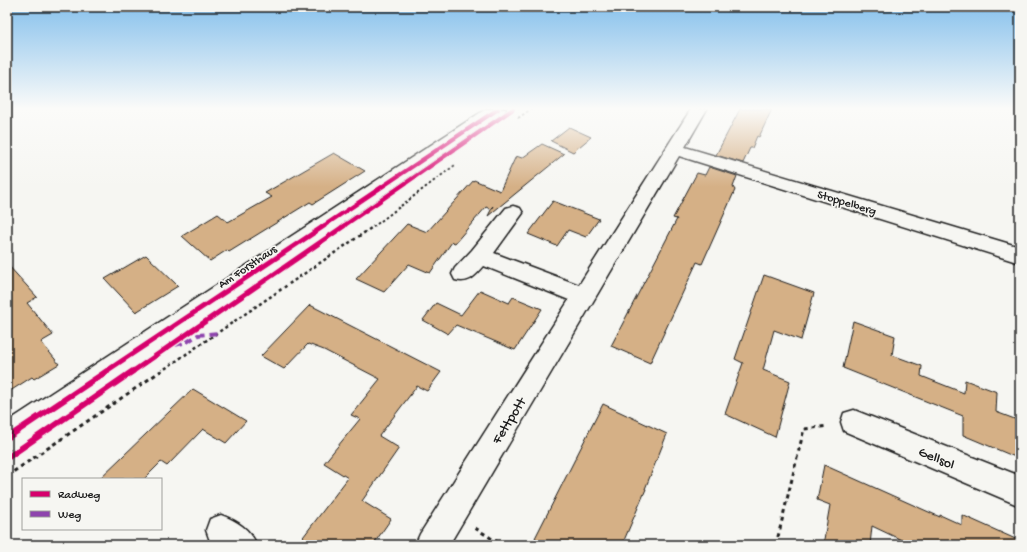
<svg xmlns="http://www.w3.org/2000/svg" width="1027" height="552" font-family="'Gochi Hand',sans-serif">
<rect width="100%" height="100%" fill="#f6f6f2"/>
<filter id="ink" filterUnits="userSpaceOnUse"><feTurbulence type="fractalNoise" baseFrequency=".025" numOctaves="2"/><feDisplacementMap in="SourceGraphic" scale="8" xChannelSelector="R" yChannelSelector="G"/><feConvolveMatrix kernelMatrix="1 2 1 2 8 2 1 2 1" color-interpolation-filters="sRGB"/></filter>
<g filter="url(#ink)">
<path fill="#d5b086" stroke="#1c1c1c" d="M740,109H772L759,137L757,136L752,148H750L743,163L716,155Z
M569,127L591,137L573,152L551,141Z
M542,144L564,154L488,216L493,206L490,209L486,207L455,243L452,242L430,273L409,264L384,292L356,279L407,224L427,232L474,180L500,191L516,156L522,158Z
M334,153L365,171L313,204L310,202L229,252L227,250L210,261L182,236L218,214L228,222L272,197L265,193Z
M709,167L737,176L733,187L735,190L702,264L697,262L650,363L611,346L677,219L673,218L697,173L705,175Z
M553,201L599,219L586,237L568,230L557,246L528,234Z
M146,255L178,286L136,312L105,279Z
M7,264L37,297L27,303L53,335L41,342L59,364L34,379L32,377L7,393Z
M764,275L814,293L801,340L774,330L763,370L790,381L775,437L725,414L743,363L735,359Z
M480,290L509,303L513,297L542,309L515,350L456,325L448,334L423,320L436,303L461,315Z
M310,305L441,372L427,391L417,386L379,436L399,448L362,501L391,519L373,545H297L348,478L324,463L360,419L351,415L380,379L324,350L308,344L284,369L261,356Z
M853,321L895,336L892,355L922,366L921,376L964,393L965,380L997,392L996,412L1020,421V459L963,435V416L843,368Z
M193,389L246,421L226,443L203,429L167,466L161,462L144,479H99Z
M603,404L667,434L645,489H646L622,545H547L535,538Z
M824,465L940,517V515L962,525V515L1020,541V545H912L872,526L870,545H823L830,505L817,500Z"/>
<g fill="none" stroke-linecap="round" stroke-linejoin="round">
<g stroke="#1c1c1c" stroke-width="3">
<path id="street" d="M691,109H707L685,147L1020,247V263L679,156L449,545H415L420,534L569,300L484,266C475,276 469,284 455,280L452,274L455,268L472,250L506,208L513,206L520,208L523,213L494,253L579,285Z
M854,410L1020,476V506L844,431L841,422L844,413Z
M221,515C237,521 250,529 257,545H216L210,541L206,530L210,519Z"/>
</g>
<g stroke="#1c1c1c" stroke-width="3">
<path id="secondary" d="M486,109H506L504,112L17,447L7,451V422Z"/>
</g>
<path stroke="#1c1c1c" stroke-width="2" stroke-dasharray="2.5 2.5" stroke-linecap="butt" d="M518,118L531,109
M373,227L455,165"/>
<path stroke="#1c1c1c" stroke-width="2.5" stroke-dasharray="3 3" stroke-linecap="butt" d="M160,372L374,226"/>
<path stroke="#1c1c1c" stroke-width="3" stroke-dasharray="4 4" stroke-linecap="butt" d="M7,476L161,371
M475,528L502,545
M776,545L804,429L828,426"/>
<use href="#street" fill="#f6f6f2" fill-rule="evenodd"/>
<use href="#secondary" fill="#f6f6f2" fill-rule="evenodd"/>
<path stroke="#8e44ad" stroke-width="4" stroke-dasharray="8 4" stroke-linecap="butt" d="M175,345L187,342L198,335L219,333"/>
<g stroke="#f6f6f2" stroke-width="6">
<path id="cycleway-far2" d="M322,227L498,109
M342,227L513,109"/>
</g>
<g stroke="#f6f6f2" stroke-width="8">
<path id="cycleway-far1" d="M105,372L324,226
M132,372L344,226"/>
</g>
<g stroke="#f6f6f2" stroke-width="9">
<path id="cycleway" d="M7,438L107,371
M7,458L133,371"/>
</g>
<use href="#cycleway-far2" stroke="#d6006c" stroke-width="4"/>
<use href="#cycleway-far1" stroke="#d6006c" stroke-width="5"/>
<use href="#cycleway" stroke="#d6006c" stroke-width="6"/>
</g>
</g>
<linearGradient id="sky" x2="0" y2="1"><stop stop-color="#85c0ec"/><stop offset="0.58" stop-color="#fbfbf9"/><stop offset="1" stop-color="#fbfbf9" stop-opacity="0"/></linearGradient>
<rect width="1027" height="187" fill="url(#sky)"/>
<g text-anchor="middle" stroke-width="3.5" stroke-linejoin="round" paint-order="stroke">
<g font-size="12" fill="#1c1c1c" stroke="#f6f6f2">
<text transform="translate(847 202) rotate(17)" y="4">Stoppelberg</text>
<text transform="translate(247 266) rotate(-34)" y="4">Am Forsthaus</text>
</g>
<g font-size="14" fill="#1c1c1c" stroke="#f6f6f2">
<text transform="translate(508 420) rotate(-58)" y="5">Fettpott</text>
<text transform="translate(937 457) rotate(23)" y="5">Gellsol</text>
</g>
</g>
<rect width="1027" height="552" fill="none" stroke="#f6f6f2" stroke-width="24"/>
<rect x="12" y="12" width="1003" height="528" fill="none" stroke="#1c1c1c" stroke-width="1.5" filter="url(#ink)"/>
<rect x="22" y="478" width="140" height="52" fill="#f6f6f2" stroke="#9f9f9c"/>
<rect x="30" y="491" width="20" height="6" fill="#d6006c" stroke="#9f9f9c"/>
<text x="58" y="498" font-size="12" fill="#1c1c1c">Radweg</text>
<rect x="30" y="511" width="20" height="6" fill="#8e44ad" stroke="#9f9f9c"/>
<text x="58" y="518" font-size="12" fill="#1c1c1c">Weg</text>
</svg>
